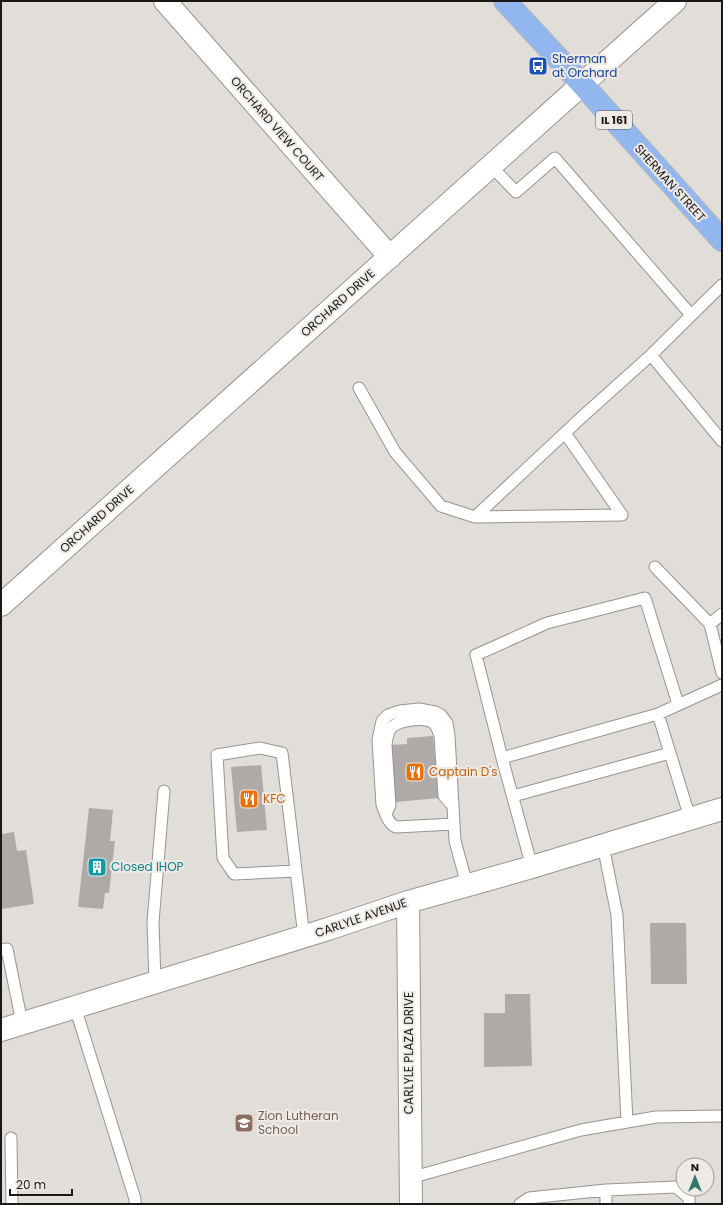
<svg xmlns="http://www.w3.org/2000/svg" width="723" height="1205" font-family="Poppins,sans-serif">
<rect width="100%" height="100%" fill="#e1ded9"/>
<path fill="#afaaa8" d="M433,736L439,798L396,802L391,745L407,744V738Z
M261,765L267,830L237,832L231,767Z
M89,808L113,810L110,841H115L109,893H105L103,909L78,907Z
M14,832L17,851L26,850L34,904L1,909V834Z
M650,923H686L687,984H651Z
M505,994H530L532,1066L484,1067V1013H505Z"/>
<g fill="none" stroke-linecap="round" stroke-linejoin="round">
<g stroke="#979490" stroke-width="13">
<path id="lane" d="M491,166L516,192L555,158L691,315
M651,355L722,441
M359,388L395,452L441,506L475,517
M565,433L622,515
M622,515L475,517L583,416L651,355L722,285
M655,567L710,624
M722,614L710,624L722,673
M658,714L722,685
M502,758L476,655L547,623L645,598L678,704
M513,796L670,753
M386,814L390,805L386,745C387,738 387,732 392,727C400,720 423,717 432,722C437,725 438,731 440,736L444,796L452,805
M454,824L396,827C387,823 386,813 382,805L378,740L382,721L388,715L400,711L419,709L435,712L441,715L447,723L449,736L455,841L467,885
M603,845L617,915L627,1122
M532,867L502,758L658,714L690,818
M296,871L234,874L223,858L217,755L260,748L282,753L304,937
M1,950L7,949L22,1023
M155,982L153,922L164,791
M75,1007L135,1199V1204
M11,1138L12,1204
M410,1178L581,1130L656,1117L722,1116
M606,1190V1204
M520,1204L529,1198L606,1190L676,1187L689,1198V1204"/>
</g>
<g stroke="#979490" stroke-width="24">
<path id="street" d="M165,1L390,257
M1,605L675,1
M408,902L411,1204"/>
</g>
<g stroke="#979490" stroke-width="24">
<path id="secondary" d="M1,1030L328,929L408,902L532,867L722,809"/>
</g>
<g stroke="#babab9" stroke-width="24">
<path id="primary" d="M505,1L582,84L722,240"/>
</g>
<use href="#lane" stroke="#fff" stroke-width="11"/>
<use href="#street" stroke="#fff" stroke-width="22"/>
<use href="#secondary" stroke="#fff" stroke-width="22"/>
<use href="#primary" stroke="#92b6ee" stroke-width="22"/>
</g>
<defs>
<g id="bus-square" transform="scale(1)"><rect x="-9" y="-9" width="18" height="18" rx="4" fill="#1a4fb4" stroke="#eeebe7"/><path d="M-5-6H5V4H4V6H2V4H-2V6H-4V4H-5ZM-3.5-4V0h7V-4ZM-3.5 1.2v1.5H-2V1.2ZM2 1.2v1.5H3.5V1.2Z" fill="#fff"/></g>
<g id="restaurant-square" transform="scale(1)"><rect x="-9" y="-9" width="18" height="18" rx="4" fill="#e8710a" stroke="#eeebe7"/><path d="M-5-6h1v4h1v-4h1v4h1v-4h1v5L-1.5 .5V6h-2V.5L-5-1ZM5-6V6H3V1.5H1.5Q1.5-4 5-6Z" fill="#fff"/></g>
<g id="building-square" transform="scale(1)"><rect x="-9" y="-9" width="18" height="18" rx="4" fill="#0f9aa8" stroke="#eeebe7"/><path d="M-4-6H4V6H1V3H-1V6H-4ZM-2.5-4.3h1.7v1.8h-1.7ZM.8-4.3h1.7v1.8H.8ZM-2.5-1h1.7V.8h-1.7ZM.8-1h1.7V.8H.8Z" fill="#fff"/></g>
<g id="school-square" transform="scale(1)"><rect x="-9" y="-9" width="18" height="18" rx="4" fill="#8d6e63" stroke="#eeebe7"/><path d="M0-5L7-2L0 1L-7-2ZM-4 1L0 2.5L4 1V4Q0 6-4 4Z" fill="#fff"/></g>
</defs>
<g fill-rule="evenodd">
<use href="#bus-square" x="538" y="66"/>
<use href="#restaurant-square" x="415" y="772"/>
<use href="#restaurant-square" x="249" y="799"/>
<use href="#building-square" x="97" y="867"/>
<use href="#school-square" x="244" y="1123"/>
</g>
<g text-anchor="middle" stroke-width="4" stroke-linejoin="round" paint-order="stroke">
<rect fill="#eeebe7" stroke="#595755" stroke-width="1" x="596" y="111" width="36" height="18" rx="3"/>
<g font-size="11" font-weight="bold" fill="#191817">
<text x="614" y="124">IL 161</text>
</g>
<g font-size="12" fill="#164399" stroke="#eeebe7" text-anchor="start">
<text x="552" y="63">Sherman<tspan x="552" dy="14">at Orchard</tspan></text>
</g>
<g font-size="12" fill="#191817" stroke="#eeebe7">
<text transform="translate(277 129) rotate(49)" y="4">ORCHARD VIEW COURT</text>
<text transform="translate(670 183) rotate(48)" y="4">SHERMAN STREET</text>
<text transform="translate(338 303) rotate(-42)" y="4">ORCHARD DRIVE</text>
<text transform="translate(97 519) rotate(-42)" y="4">ORCHARD DRIVE</text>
<text transform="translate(361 918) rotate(-19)" y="4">CARLYLE AVENUE</text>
<text transform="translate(409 1053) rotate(-90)" y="4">CARLYLE PLAZA DRIVE</text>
</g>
<g font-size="12" fill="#c56008" stroke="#eeebe7" text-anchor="start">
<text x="429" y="776">Captain D's</text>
<text x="263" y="803">KFC</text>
</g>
<g font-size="12" fill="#0d838f" stroke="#eeebe7" text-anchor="start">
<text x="111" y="871">Closed IHOP</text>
</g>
<g font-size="12" fill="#785e54" stroke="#eeebe7" text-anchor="start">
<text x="258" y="1120">Zion Lutheran<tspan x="258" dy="14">School</tspan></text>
</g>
</g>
<rect width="723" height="1205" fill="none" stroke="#191817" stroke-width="4"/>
<g transform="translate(695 1177)"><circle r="19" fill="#eeebe7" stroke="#999794"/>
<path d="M0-3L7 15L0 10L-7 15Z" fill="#33776a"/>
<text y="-6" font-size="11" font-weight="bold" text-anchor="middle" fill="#191817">N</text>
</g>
<path d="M10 1189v6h62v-6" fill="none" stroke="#191817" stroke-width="2"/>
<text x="16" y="1189" font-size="12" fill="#191817" stroke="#eeebe7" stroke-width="3" paint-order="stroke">20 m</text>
</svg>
